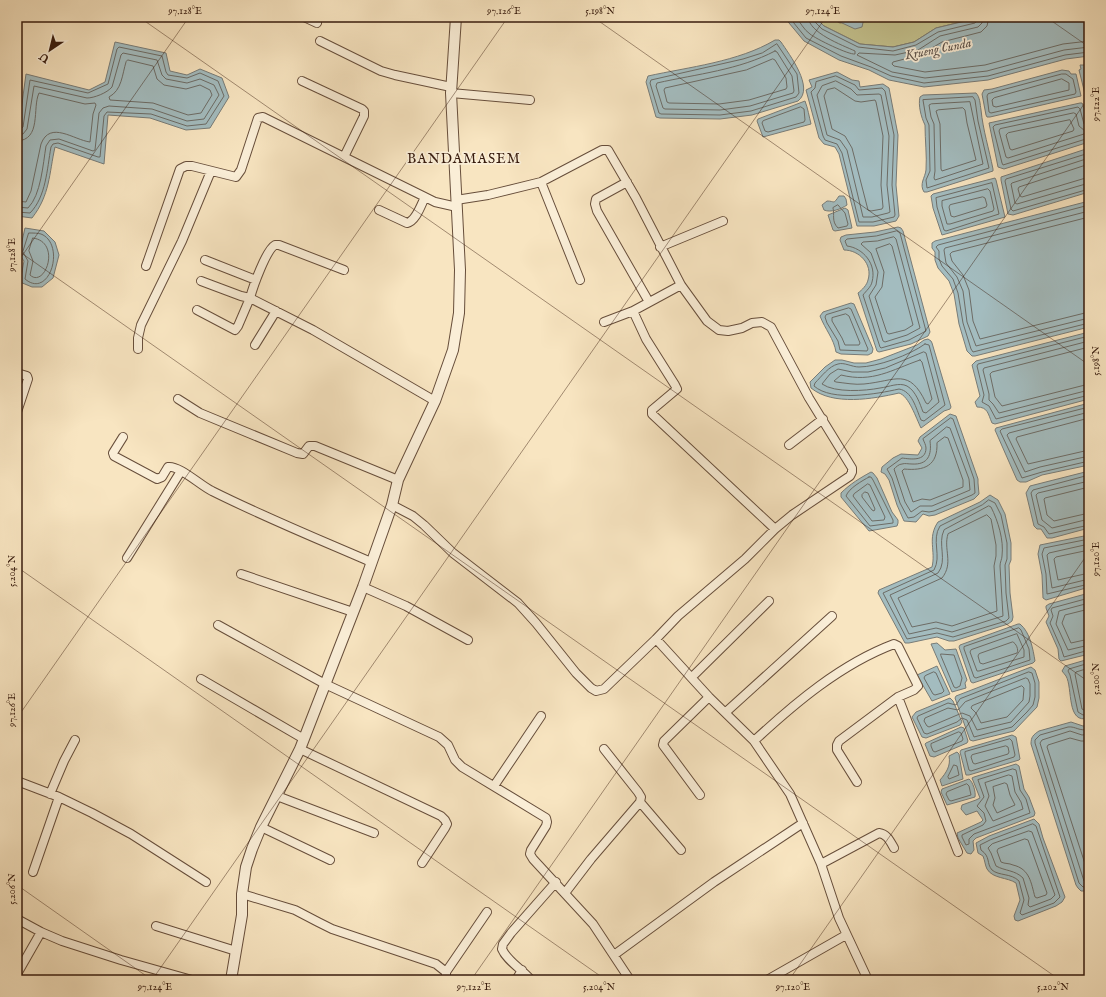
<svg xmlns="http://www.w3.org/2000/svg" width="1106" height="997" font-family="'IM FELL English',serif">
<rect width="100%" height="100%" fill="#f8e5c1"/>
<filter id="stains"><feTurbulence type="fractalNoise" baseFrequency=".005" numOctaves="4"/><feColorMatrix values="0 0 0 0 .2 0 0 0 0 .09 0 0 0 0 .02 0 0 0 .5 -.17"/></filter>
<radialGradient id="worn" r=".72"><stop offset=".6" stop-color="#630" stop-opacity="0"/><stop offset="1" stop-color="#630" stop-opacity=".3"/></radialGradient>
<path fill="#c4c28e" stroke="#7e6e4e" d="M815,17H829L840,23L864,18L863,17H982L936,28L914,42L893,47L860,44L824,26Z"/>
<path fill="#a3bcbf" stroke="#787c78" d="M784,17H815L824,26L860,44L893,47L914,42L936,28L982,17H1089V56L1066,59L988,80L924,87L889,80L869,70L839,60L804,41Z
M829,17H863L864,18L862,27L855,29Z
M775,40H779L781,42C789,54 815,88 798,101L752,115L720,119L660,118L656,117L646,82L648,76C689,67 738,62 775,40Z
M115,42L166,53L170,71L187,75L200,69L222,78L229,97L210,128L186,130L150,118L108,115L104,164L55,147C49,174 50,195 32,218L17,216V140L26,74L89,90L105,82Z
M1080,65H1089V110L1079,70L1081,69Z
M1062,70L1069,71L1071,74H1076L1081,96L990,117H987L986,115L982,94L984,90L992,89Z
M837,72L852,80L859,81L860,87L883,84L889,88L898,135L896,185L899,216L896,221L874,226H857L839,154L835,147L824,144L819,138L806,90L812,87L809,80Z
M976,93C980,97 980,104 981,110C983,130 989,149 993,169V171L927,192H924C919,184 925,178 926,170C927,156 925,140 925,125C921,117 918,105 920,97L923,95Z
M805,101C808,109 809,116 811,124L763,137L757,121L758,119Z
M1080,103H1082L1083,105L1089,130V142L1004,169L998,167L989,123Z
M1089,148V192L1013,215L1008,214L1001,180V177Z
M995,178L996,180L1005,217L942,235L933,208L931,196L933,194Z
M839,196H844L846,199L847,205C841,209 831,213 824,210L822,205L827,201C835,201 833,205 839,196Z
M1089,201V327L975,356H972L967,351L959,324L954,294L949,281L938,268L935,260V252L932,248V243L935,241Z
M845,208L848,210L852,228L835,231L833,230L828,215Z
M898,227L901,228L903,231L930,332L928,336L911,344L879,352L877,351L876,348L858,293C862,290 867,285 868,280C873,264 859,250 844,250L840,240L841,237L846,235L875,232Z
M25,228L44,231L55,242L59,255L53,278L42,287H32L20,282L24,261L19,254Z
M851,303L854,304L873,349L872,353L868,355L841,354L836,352C834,339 825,329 820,316L823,312Z
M1089,332V399L995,424L992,423C988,414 988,407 977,407L975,402L980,396L972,365L976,361Z
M928,339L931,341L932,343L951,407L950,409L944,411L921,428C916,418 909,396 899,393C873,399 833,406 811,388L810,382L825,367L835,360H842L854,363H866L881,359L917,345L924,340Z
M1089,403V465L1042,475L1026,482H1020L1017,480L995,430L996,428Z
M950,414L956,416L978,479V483L979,494L974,499L935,515L929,516L923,514L916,522L904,521L897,505L889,480L885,474L881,472L882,467L893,458L901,454L918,455L922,448L918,441L920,437Z
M1089,471V528L1052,538H1047L1041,529H1037L1034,526L1026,493L1030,486Z
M871,472L873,473L877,478L892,512L898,520V523L897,526L869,531L841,497V493C850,484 860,478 871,472Z
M990,495L998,500L1005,514L1011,543V560L1009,565L1010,593L1013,617L1012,621L1008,624L954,641H949L937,637L909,643H905L878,593L879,590L932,567C936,551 927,538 938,522L980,502Z
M1089,535V587L1046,600L1043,598L1042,575L1038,554L1040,545Z
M1089,593V654L1061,661L1059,659L1058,649L1046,622L1049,616L1046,608V606L1049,604Z
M1018,624H1020C1030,632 1033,649 1035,661L1033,663L973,683L971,682L959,647L960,645Z
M937,643L945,650L956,649L967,680L965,683L966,688L952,692L931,644Z
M1089,659V718C1066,725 1073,688 1066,676C1065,674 1063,673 1062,671L1065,666Z
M937,666L950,694L932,701L917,675Z
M1031,667L1035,670L1039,682V698L1037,707L1014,731L973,741L970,740L955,698L956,696Z
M950,698L953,701L962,722L960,725L926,738L922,737L912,717L916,712Z
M1071,722L1083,726L1089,725V891H1081L1078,888L1076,885L1031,744C1031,737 1033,735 1039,731Z
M961,727L964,728L968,741L967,743L934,757L930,756L925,744L926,743Z
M1012,735L1016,737L1020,759L1019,760L969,775H966L960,752L961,750Z
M957,752L959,754L963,779L942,786L940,780C946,773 951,766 949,756Z
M1016,764L1019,766L1024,789L1029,797L1035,813L1034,816L976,838L973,841L974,850L971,854L967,853L958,838L957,833L981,822L983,820L977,811L966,815L961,809L962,805L976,800L980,798L972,778L974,777Z
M969,779C973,782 976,792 975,797L947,805L941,792L942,789Z
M1034,819L1039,824L1043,838L1065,897L1062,902L1056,906L1018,921L1015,920L1014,916L1020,900L1016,883C1007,877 993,879 987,869C985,865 985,861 983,856L978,853L976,843L989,836Z"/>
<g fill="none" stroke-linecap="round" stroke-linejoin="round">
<path stroke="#6d6c66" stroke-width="1" d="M789,17L806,38L841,56L871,67L891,76L924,83L988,76L1065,55L1089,52
M796,17C800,22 804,30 810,34C816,39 849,55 855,54V51C842,45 809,33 808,17
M813,17L814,21L822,29L858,47L893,51L916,45L938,32L975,23L978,20V17
M983,17L982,23L978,27L940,36L918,50L895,55L859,53L857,55L892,72L925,78L987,71L1064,50L1089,47
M989,17L987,26L981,32L942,42L920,55L893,62L892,64L894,66L925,72L985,65L1063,44L1089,41
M777,44L797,74L799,93L796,97L751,111L720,115L661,114L659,113L650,83L651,80L743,59L762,53Z
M775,51L777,52L792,76L794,91L793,93L750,106L720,110L665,109L663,108L656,86L657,83C697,74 739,70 775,51Z
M773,59L775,60L786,78L787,87L786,89L749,100L719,104L669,103L667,102L664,90L665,88L746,70Z
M128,60L153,66L157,79L164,85L186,89L200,85L210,90L212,95L201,113L188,115L153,103L110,100L109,97C122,90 122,75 126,62Z
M1062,74H1066L1073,79L1076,92L1075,94L991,113L989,112L987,96L988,94Z
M836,76L855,85L859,90L882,88L885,91L894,135L892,185L895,215L894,217L873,222H859L842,153L837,144L825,140L823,136L811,92L815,88L816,82Z
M1062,79L1069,83V90L996,107L993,106L992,100L994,98Z
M836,81L851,89L857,95L879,94L881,95L889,136L887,185L890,212L888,213L872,217H863L847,150L840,140L827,135L817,95L822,86Z
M835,88L855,101L861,102L875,100L876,102L883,136L881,185L883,207L882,209L871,211L868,210L852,148L845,136L832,129L824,96L827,90Z
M973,97L975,100L978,121L989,168L927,188L926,180L930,171L929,125L926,118L923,100Z
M970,102L983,164L935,180L934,178L935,171L934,124L931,117L929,105L931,104Z
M801,107L804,109L805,120L804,122L768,132L765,131L762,123L763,121Z
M963,108L965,110L967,123L976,160L942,171L941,169L940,124L936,111L938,110Z
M1074,113L1076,114L1079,126L1085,131L1084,134L1008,158L1006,157L999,131L1000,129Z
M1070,120L1074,129L1073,131L1012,150L1010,149L1006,135L1008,133Z
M1089,126L1084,124L1080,109L1078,107L995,125L993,127L1002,163L1003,165L1089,138
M17,130H20L23,127L30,80L88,93L108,84L117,49L119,47L162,56L166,72L168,75L187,78L200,73L218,81L224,96L206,124L187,126L151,114L107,112L104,116L100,157H98L58,143L53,144L51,147C47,169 46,197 30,213L17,212
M17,135L23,134L27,129L34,86L87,98C94,98 107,93 112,87L121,55L123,53L157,60L162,75L166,79L187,83L200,79L214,85L219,95L204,119L187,121L152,109L109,106L103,108L99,113L95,150L93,151L59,139L50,140L46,146C43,164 41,195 28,208L17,207
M17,141C42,140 32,108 39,93L85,104L95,103L96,105L93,114L90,142C74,140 50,120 41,144L31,191L26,202L17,201
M1089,153L1006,179L1005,181L1011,209L1013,211L1089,189
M1089,158L1012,183L1011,184L1015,203L1017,204L1089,183
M1089,164L1019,187L1018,189L1020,196L1022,197L1089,177
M992,183L999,214L946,231L944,230L937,207L936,198Z
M988,189L990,191L994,209L993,211L950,224H947L942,206V201Z
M983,197L985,198L987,205L986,207L954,217L951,216L949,207L950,205Z
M838,205L845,213L848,224L847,226L838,228C831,221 835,215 833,208Z
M1089,205L938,245L936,247L939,251V259L942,266L953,279L958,293L963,323L971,349L973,352L1089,323
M1089,211L945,248L944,250L946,263L957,277L963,291L967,322L976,346L1089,318
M1089,217L952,252L950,254L952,261L963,275L969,290L973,321L980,339L1089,312
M897,231L900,233L926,331L909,340L881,348L880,347L863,295C866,291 871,287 872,282C877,264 863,248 847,246L845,241L847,239L876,236Z
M29,233C33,233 38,233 41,234C66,244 50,300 25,279L28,261L23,252Z
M894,237L896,239L920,328L907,335L885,342L883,341L869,296L876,285L878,272L871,253L861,244L863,242L877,241Z
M33,238C62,242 45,289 30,275L33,261L29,251Z
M890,244L892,246L913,325L905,330L889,334L887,333L875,297L882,287L884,272L876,249Z
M849,308L851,309L868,349L867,351L840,350L838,341L827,323L825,317L826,315Z
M846,314L849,316L860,343L859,345H845L842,338L832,321V318Z
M1089,336L978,364L977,366L984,395L982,402L989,406L996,419L1089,395
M1089,341L984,368L983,370L989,394V400L993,404L999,413L1089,390
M925,344L929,345L945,405L924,421L921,420C916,408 912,391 899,389C877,394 832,402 814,386L815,383C821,377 829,366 838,364C844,362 852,367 859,367C877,367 910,355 925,344Z
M1089,347L992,372L990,374L995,397L1002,406L1089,384
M924,352L926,353L939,402L926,413L923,412C920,404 916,391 907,386C899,382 889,387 880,388C865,391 835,393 822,384L830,374L838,369L852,372H868L885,368Z
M920,360L922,362L932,399L928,404L926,403C909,367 896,381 864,384C855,385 845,383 836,382L834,381L841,375C873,383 891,370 920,360Z
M1089,407L1002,429L1000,431L1022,478L1042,472L1089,461
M1089,412L1009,433L1007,435L1025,472L1040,467L1089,456
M951,418L953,419L974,479L975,493L972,495L934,511L929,512L922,511L914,517L908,518L900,503L892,478L887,469L902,458C910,459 926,462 926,448C926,445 924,442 923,439Z
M1089,418L1017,437L1016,439L1028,464L1089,450
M947,427L950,428L969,479L970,490L932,506H920L911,512L905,502L894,469C896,467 899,464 902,464C905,463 908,464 912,464C928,465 932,455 930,441Z
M945,437L948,438L963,480V487L930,500L922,499L913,502L902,471L904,469C924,471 938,466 937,443Z
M1089,475L1033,490L1031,493L1038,524L1044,527L1049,534L1089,525
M869,477H871L873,480L893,520V523L870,526L846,496C849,488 862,481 869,477Z
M1089,481L1038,493L1036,495L1042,520L1052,528L1089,519
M868,484L870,485L885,517L884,520L872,521L853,496L854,494Z
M1089,487L1045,498L1044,499L1047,515L1054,521L1089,513
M865,492L868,493L875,509L874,511L872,510L862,497V495Z
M989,500L995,503L1001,515L1007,543V559L1005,565L1006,593L1009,618L1006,621L953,637L937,633L907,639L883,593L934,570C942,556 931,540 940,526L982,505Z
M989,506L991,507C998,521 1004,540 1002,556C1002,559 1000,562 1000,566L1003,616L952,632L936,628L909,634L890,595L938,573C948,560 937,544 944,530Z
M987,515L991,519L996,545V556L994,566L997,611L952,626L936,622L912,627L898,598L942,578C954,563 943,549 948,534Z
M1089,539L1044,548L1042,554L1046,574L1047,594L1089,584
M1089,544L1049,553L1047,555L1052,588L1089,579
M1089,550L1056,557L1054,559L1058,580L1089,573
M1089,598L1052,608L1051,610L1053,616L1050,623L1061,648L1064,657L1089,650
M1089,603L1059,611L1056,624L1068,650L1089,645
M1089,609L1065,615L1062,623L1071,643L1089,639
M1019,628L1021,630L1029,649L1030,660L976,678L974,677L964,649V647Z
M1017,634L1024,650V657L979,671H977L970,652L971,650Z
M1013,642C1016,643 1019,650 1017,653L983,664L980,663L978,656L979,654Z
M941,654L954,655L962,678L960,686L956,688L954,687L941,656Z
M1089,663L1069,669L1068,671L1070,675L1078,712L1083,715L1089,714
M1089,668L1076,672L1075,674L1082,709L1084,710L1089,709
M934,672L936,673L944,691L942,693L935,695L933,694L924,678L925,676Z
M1029,672L1032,673L1035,683V697L1033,705L1027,712L1012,727L974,737L967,720L962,718L957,722L927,734L924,733L917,718L918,716L948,703L956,705L960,699Z
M1026,678L1028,679L1030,684V696L1029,702L1011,722L977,730L970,716L962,713L929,727L927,726L924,721L925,718L948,708L958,710L965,702Z
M1022,686L1024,688L1023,700L1007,717L981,723L976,713L971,708L972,706Z
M1089,729C1079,732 1076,726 1068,727L1040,735L1035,740V743L1079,883L1083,887H1089
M959,732L961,733L963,739L962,741L935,752L933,751L931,746V744Z
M1089,734L1082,735L1070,731L1042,740L1040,743L1084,881L1089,882
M1010,739L1012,741L1015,755L1014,757L971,771L969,770L965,754V752Z
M1089,741H1081L1070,738L1048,745L1047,747L1089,876
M1006,746L1008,747L1009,752L1008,754L975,764L973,763L971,757L972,755Z
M954,765L957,766L959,775L949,779L948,777Z
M1013,769L1016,770L1020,790L1026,799L1030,813L974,834L969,839V844L966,845L962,837V835L983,825L986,821L984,813L977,806L984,797L978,780Z
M1009,775L1012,776L1015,792L1021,802L1023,809L993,821L985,806L989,796L985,783Z
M1005,783L1007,784L1010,795L1015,805L997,813L993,805L995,798L993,787Z
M967,784L969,786L971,795L951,801L949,800L946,794L947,792Z
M1033,824L1036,826L1060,897L1054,903L1022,915L1020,913L1024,900L1019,881C1011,873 999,876 992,870C986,863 991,857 981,850L980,845L990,840Z
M1029,831L1032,832L1055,895L1051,899L1030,907L1028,905L1029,898L1023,878C1015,870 1005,871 996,866L991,853L988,848L992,844Z
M1025,839L1028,840L1047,893L1046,895L1037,898L1035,897C1031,883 1030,869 1013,865C1009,863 1005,864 1001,862L997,851L998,849Z"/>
<g stroke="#674e3b" stroke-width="10">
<path id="minor" d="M304,17L317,23
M320,41L381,71L395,75L451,87
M302,81L362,109L364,111V116L344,157
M451,93L530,100
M541,182L580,280
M627,182L596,199L595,204L597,211L649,302
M456,200L488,195L541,182L602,150H608L636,198L681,285L707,321L719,330L728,331L742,328L752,323L762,322L771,327L809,398L852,468V472L850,476L792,515L775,529L745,559L678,616L656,639
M379,210L407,223C416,221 421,205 425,197
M660,247L723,221
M205,260L256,280
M146,266L180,169L186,166H192L236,177L241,170L258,118L263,117L425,197L435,202L457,207
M344,270L279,245H275C266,250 253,287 250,298L313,330L435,401
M681,285L633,311L646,339L675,385L677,389L652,410V414L775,529
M197,310L235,330L238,326L250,298L241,296L201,281
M604,322L633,311
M255,345L276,311
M138,349V338L141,325L182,241L211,171
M17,373L27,376L28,379L17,412
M178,399L200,413L297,453L303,454L309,446H315L398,480
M123,437L113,453L114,456L157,479L162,477L168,467C179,465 201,486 212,491C264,517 318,539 371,562
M789,445L823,419
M392,505L413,516L424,525L453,553L518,603L536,623L576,673L591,688L596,691L604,689L656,639L709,697L754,741L790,794L821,864L839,918L868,980
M127,558L181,471
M241,574L353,612
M363,587L406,606L468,640
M218,625L325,684L439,737L448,745L455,760L462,767L546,818L547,822L546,826L531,850L530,854L533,859L593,924L630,980
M692,677L769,601
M201,679L304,739
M898,697L958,852
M726,712L832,616
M754,741C795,703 841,664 894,644L898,646L918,686L914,690L898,697L839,741L837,745V750L857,782
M300,749L441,816L445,820L447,824L445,828L422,863
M17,781L59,797L33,872
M494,786L541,716
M50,794L64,761L75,740
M700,795L663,745L664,741L709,697
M277,796L374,833
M59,797L92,813L131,834L206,882
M640,802L681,850
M261,827L330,860
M821,864L879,833C887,834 890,841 894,848
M565,893L591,859L640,802L641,797L638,792L604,749
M242,894L295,910L318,922L332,929L436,964L446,972V976L444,980
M17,919L41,932L62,941L121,960L192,980
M156,926L236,951
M614,955L714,882L803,823
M446,972L487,912
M17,974L41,932
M516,980L522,970
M531,980C522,969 507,961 502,949L503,944L511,933L556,882
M767,980L846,935"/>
</g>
<g stroke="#674e3b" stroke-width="12">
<path id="tertiary" d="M231,980L242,915V894L246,867L252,849L261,827L300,749L363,587L392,505L398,480L435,401L453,350L459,313L460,270L451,93L456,17"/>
</g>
<use href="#minor" stroke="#faeed7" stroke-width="8"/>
<use href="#tertiary" stroke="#faeed7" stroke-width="10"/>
</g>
<path fill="none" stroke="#371b0e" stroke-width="1" stroke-opacity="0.45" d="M139,17L1089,682M593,17L1089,365M1046,17L1089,47M17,250L1060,980M17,263L189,17M17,567L606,980M17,718L508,17M17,885L152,980M152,980L826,17M471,980L1089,97M789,980L1089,552"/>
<g text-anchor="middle" stroke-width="3.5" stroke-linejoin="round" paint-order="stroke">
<g font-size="13" font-style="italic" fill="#5d534c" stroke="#faeed7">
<text transform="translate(938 48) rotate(-11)" y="5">Krueng Cunda</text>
</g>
<g font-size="14" letter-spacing="1" fill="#371b0e" stroke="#faeed7">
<text x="464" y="163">BANDAMASEM</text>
</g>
</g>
<rect width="1106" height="997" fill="none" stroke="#f8e5c1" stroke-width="44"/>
<g transform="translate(50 50) rotate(215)" stroke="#faeed7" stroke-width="3" paint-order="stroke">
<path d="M0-3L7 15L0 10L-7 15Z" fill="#371b0e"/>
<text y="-6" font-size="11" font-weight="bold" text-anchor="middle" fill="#371b0e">U</text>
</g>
<rect x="22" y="22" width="1062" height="953" fill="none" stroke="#371b0e" stroke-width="1.5"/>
<g font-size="10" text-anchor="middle" fill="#371b0e">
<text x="185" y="14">97.128°E</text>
<text x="504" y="14">97.126°E</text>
<text x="600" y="14">5.198°N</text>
<text x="823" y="14">97.124°E</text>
<text transform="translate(1095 104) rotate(-90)" y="4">97.122°E</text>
<text transform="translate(11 255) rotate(-90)" y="4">97.128°E</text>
<text transform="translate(1095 361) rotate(-90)" y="4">5.198°N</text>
<text transform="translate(1095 559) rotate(-90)" y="4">97.120°E</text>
<text transform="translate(11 571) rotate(-90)" y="4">5.204°N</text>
<text transform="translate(1095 679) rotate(-90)" y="4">5.200°N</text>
<text transform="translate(11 710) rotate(-90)" y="4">97.126°E</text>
<text transform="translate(11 889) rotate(-90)" y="4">5.206°N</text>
<text x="155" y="990">97.124°E</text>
<text x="474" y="990">97.122°E</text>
<text x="599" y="990">5.204°N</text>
<text x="793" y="990">97.120°E</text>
<text x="1053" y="990">5.202°N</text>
</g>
<rect width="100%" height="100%" filter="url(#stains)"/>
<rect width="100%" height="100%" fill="url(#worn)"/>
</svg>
